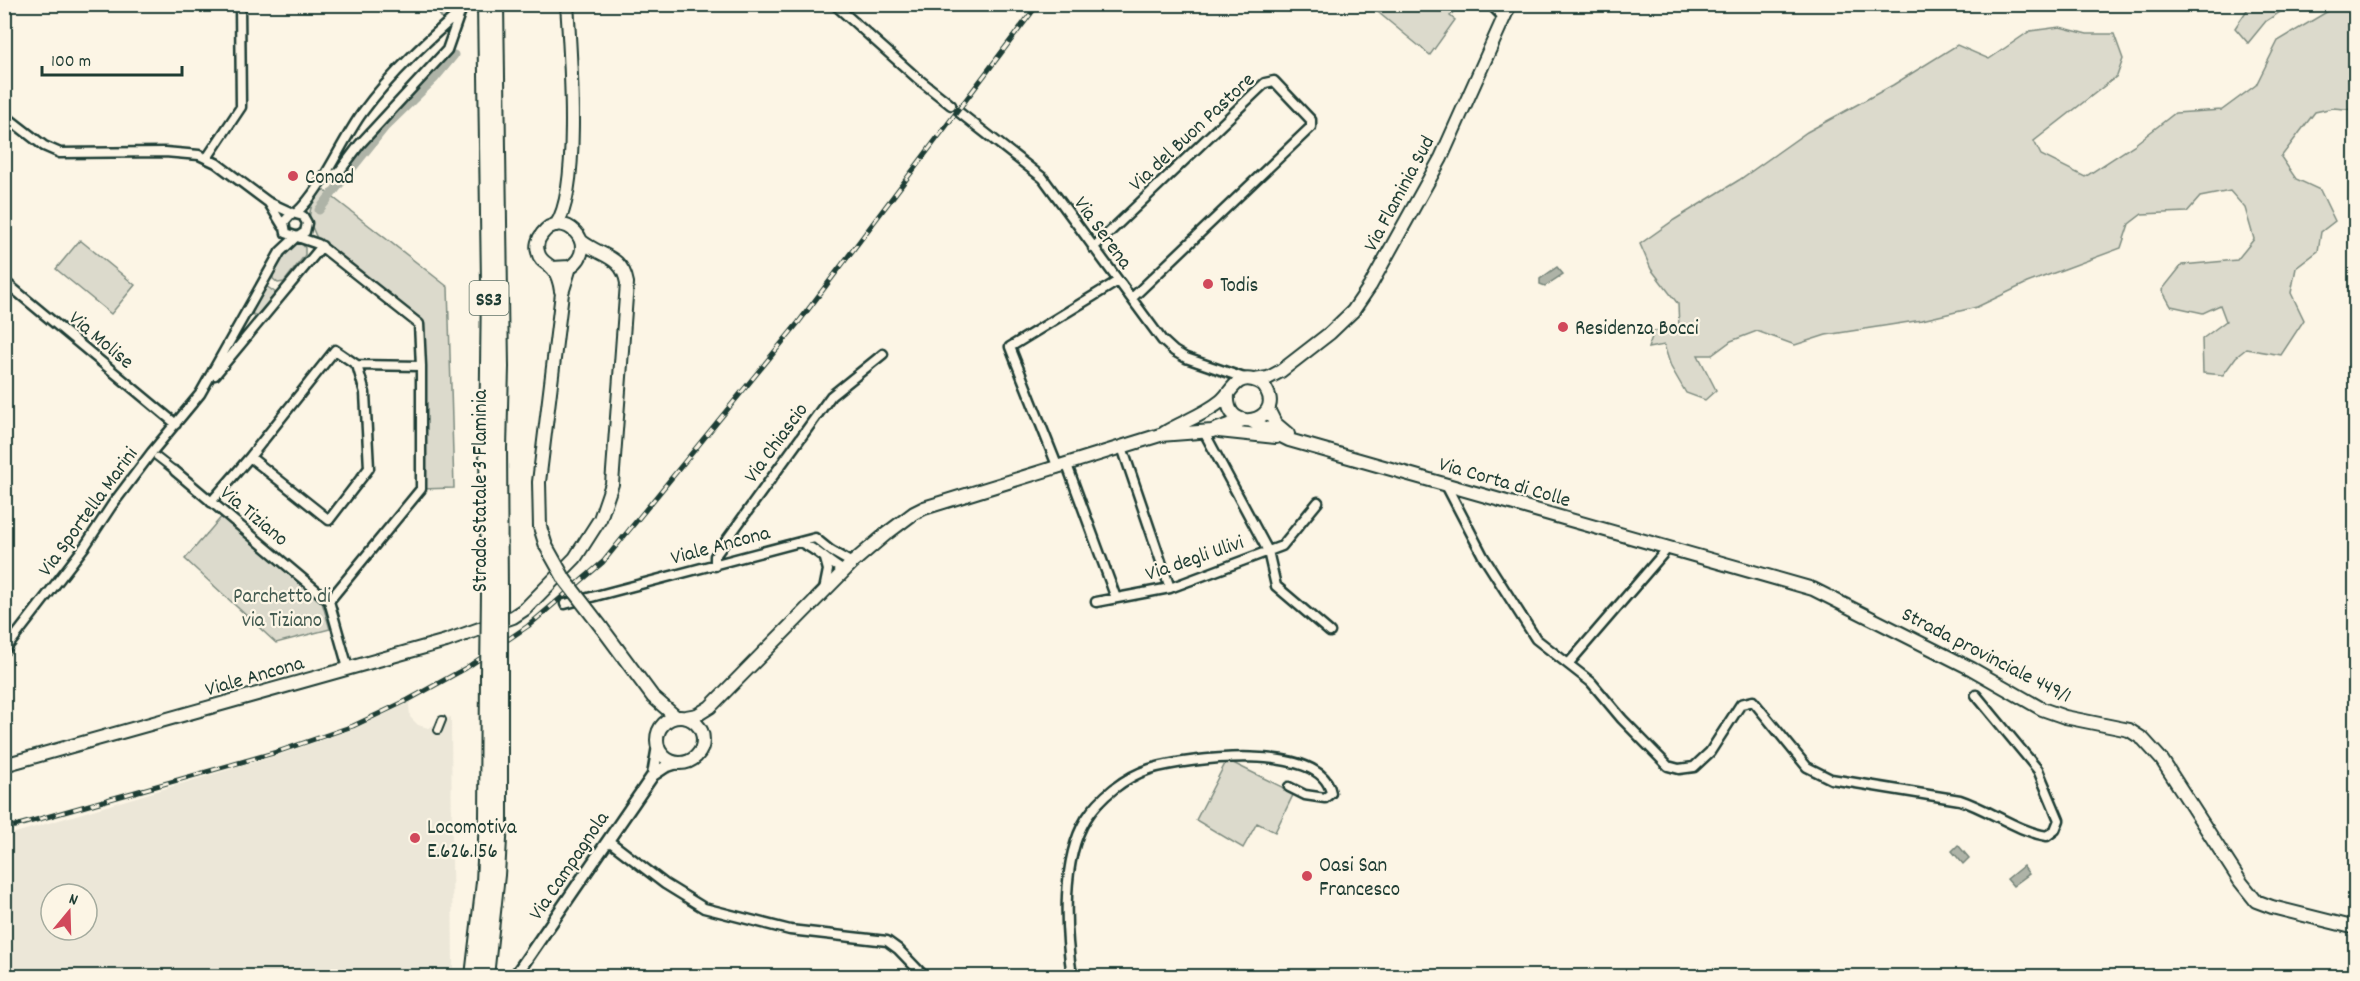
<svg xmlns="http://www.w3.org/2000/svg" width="2360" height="981" font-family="Dekko,sans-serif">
<rect width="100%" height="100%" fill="#fcf5e5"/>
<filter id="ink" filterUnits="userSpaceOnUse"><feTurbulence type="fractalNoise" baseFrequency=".0167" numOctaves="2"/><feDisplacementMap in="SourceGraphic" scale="12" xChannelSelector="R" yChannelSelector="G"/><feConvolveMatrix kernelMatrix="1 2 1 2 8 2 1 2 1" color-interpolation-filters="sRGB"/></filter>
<g filter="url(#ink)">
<path fill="#ece7d8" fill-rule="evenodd" d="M409,703L410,717L418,725L428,728L451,717L453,976H5V836L285,753L356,728ZM51,894H87V930H51Z"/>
<path fill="#dcdacc" stroke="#7e8c80" stroke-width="1.5" d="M1378,4H1459V5L1450,16L1455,20L1430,55L1374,9Z
M2251,4H2291V5L2266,21L2248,43L2235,28Z
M433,5H459L443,20Z
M2331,5H2355V110L2333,108L2315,112L2281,157L2296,179L2320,190L2335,221L2321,232L2318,251L2296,268L2291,293L2304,320L2281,355L2246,349L2236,357L2223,375L2203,373L2202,339L2226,321L2220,305L2203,313L2171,306L2162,290L2182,265L2237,260L2254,239L2245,208L2230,191L2200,197L2187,212L2142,214L2129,224L2121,248L2027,283L1977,307L1922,320L1826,335L1795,345L1757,331L1731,341L1712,355H1698L1716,390L1705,400L1686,393L1671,367L1664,345L1648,348L1654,331L1679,327L1678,304L1651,269L1640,244L1674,220L1739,180L1807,132L1893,85L1957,45L1989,59L2030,31L2060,27L2087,34H2114L2123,59L2117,76L2034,141L2041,155L2085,177L2134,145L2175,113L2222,110L2256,85L2278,41L2330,10Z
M321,188L448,287L454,488L421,489L420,323L320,243C306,220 306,211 321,188Z
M80,240L135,285L111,314L56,269Z
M295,242L302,243L305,248V255L284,282L278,283L273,279V274L289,244Z
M266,286L276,293L257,315H253L252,311Z
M224,514L322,602L330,629L276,643L185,559Z
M1227,760L1294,793L1275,832L1257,823L1243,848L1196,820Z"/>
<path fill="#aeb3a7" stroke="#758479" stroke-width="1.5" d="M1557,267L1563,274L1545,286L1540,284V279Z
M1958,845L1969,858L1963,864L1952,851Z
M2023,866L2029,874L2013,886L2007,879Z"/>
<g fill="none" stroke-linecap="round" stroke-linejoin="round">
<path stroke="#aeb3a7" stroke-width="9" d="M319,210L385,127L434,79L454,55"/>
<g stroke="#1f3d34" stroke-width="10">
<path id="pedestrian" d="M157,457L175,471
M438,730L442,720"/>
</g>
<g stroke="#1f3d34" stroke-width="13">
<path id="minor" d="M834,4L917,78L951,105
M1490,4L1504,18
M960,113L1043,178L1162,340L1174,351L1186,358L1247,379
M4,115L44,146L60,153L165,152L199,155L216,163L268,202L292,213
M207,158L241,107L240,4
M320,181L339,172L360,144L447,50L460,13
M269,203L283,226
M296,213C322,190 341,142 362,113C391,73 431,37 469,4
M299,236L305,232L307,223L303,216L292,213L284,222L286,233L318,244L419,324L421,366V489L329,601L348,668
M1093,248L1265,83L1274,81L1311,120V127L1132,298
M4,281L176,424
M357,365L421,366
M215,375L322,246
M1204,432L1268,551L1276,586L1330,632
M1122,447L1170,588
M1067,465L1116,598
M1058,468L1010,347L1118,281
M175,471L329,601
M1446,485L1483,556L1536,639L1591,682L1622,719L1668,766L1679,769L1694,767L1710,752L1741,704L1753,701L1807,767L1831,779L1960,800C1990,810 2017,831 2047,836L2055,830L2059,820L2038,770L1976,695
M211,502L250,457L335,350L357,365L365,393L369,468L329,520L250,457
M800,542C820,551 826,561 844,571
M715,566V556L831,396L883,354
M824,590L828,570L825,559
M1096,602L1170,588L1282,546L1318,502
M565,604L815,538L831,551L852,563
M4,651L85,546L112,505L152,452L200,394L280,252L296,237
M1569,663L1668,548
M609,841L665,884L704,908L790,930L887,941L898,949L924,976
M1072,976C1065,930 1061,860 1086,819C1100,797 1125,777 1150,769C1187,758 1322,741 1331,793L1325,798L1305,795L1289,787"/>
</g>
<g stroke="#1f3d34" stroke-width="15">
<path id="tertiary" d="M653,775L658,746
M515,976L653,775L665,767L677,763"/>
</g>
<g stroke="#1f3d34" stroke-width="16">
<path id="secondary" d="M556,225C581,190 570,51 567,4
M552,268L570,267C602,246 562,206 542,234C538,239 536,246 538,252C540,262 548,263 553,269C558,275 560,284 561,291
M1254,380L1268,378L1281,371L1330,333L1353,311L1370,286L1441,158L1510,4
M1268,409L1275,423L1288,434
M1251,421L1289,440L1813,589L1972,669L2042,709L2065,717L2129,730L2143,739L2162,760L2240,881L2256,901L2272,907L2356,928
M1219,431L1276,437
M1164,433C1182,422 1204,415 1221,401C1231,393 1236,375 1253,380C1259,381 1264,385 1267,391C1283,421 1225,436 1228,395
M546,546L540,527L539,482L562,293L570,267
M602,628L653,697L676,717
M657 740a23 23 0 1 1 46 0a23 23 0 1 1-46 0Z
M686,717L697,715L710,707L852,563L886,534L914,513L924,508L1160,435L1212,431L1243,420
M4,765L446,641L513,617L525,609L575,558L600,519L612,484L627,283C622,255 601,257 581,241"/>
</g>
<g stroke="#1f3d34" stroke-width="18">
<path id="trunk" d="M485,4L489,284L487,452L489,592
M496,4L501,367L499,448L500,592
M473,976L484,882L487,818L488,675
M486,976L497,875L500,821V670"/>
</g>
<use href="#pedestrian" stroke="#fcf5e5" stroke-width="6"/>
<use href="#minor" stroke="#fcf5e5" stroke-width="8"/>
<use href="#tertiary" stroke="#fcf5e5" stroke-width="10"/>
<use href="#secondary" stroke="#fcf5e5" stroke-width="12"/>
<use href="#trunk" stroke="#fcf5e5" stroke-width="14"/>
<g stroke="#1f3d34" stroke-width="5">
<path id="rail" d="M4,829L277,752L353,726L408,700L466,668L528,626L603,562L798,323L1038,4"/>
</g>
<use href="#rail" stroke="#fcf5e5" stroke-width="3" stroke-dasharray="9" stroke-linecap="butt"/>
<g stroke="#1f3d34" stroke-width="16" stroke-linecap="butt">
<path id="secondary-bridge" d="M546,546L565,580L602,628"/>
</g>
<g stroke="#1f3d34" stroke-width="18" stroke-linecap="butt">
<path id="trunk-bridge" d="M500,670V592
M488,675L489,592"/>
</g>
<use href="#secondary-bridge" stroke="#fcf5e5" stroke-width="12"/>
<use href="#trunk-bridge" stroke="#fcf5e5" stroke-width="14"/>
</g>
</g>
<g fill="#d1495b" stroke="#fcf5e5" stroke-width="2">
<circle cx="293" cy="176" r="6"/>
<circle cx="1208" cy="284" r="6"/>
<circle cx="1563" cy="327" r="6"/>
<circle cx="415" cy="838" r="6"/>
<circle cx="1307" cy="876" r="6"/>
</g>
<g text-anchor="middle" stroke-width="4.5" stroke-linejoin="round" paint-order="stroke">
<rect fill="#fcf5e5" stroke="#617469" stroke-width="1.5" x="469.5" y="281" width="39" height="34" rx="4.5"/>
<g font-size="20" font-weight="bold" fill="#1f3d34">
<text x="489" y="305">SS3</text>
</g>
<g font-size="21" fill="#1f3d34" stroke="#fcf5e5">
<text transform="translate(1191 131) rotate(-43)" y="7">Via del Buon Pastore</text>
<text transform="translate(1398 193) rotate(-62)" y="7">Via Flaminia Sud</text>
<text transform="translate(1104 232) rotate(54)" y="7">Via Serena</text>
<text transform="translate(102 339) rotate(40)" y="7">Via Molise</text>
<text transform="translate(775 442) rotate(-54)" y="7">Via Chiascio</text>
<text transform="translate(1505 481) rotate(16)" y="7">Via Corta di Colle</text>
<text transform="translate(479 491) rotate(-90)" y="7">Strada Statale 3 Flaminia</text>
<text transform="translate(87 511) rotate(-54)" y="7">Via Sportella Marini</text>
<text transform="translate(255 515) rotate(40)" y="7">Via Tiziano</text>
<text transform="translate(720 544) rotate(-15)" y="7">Viale Ancona</text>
<text transform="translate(1194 557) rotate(-19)" y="7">Via degli Ulivi</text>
<text transform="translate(1987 654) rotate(27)" y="7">Strada provinciale 449/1</text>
<text transform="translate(254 675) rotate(-16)" y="7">Viale Ancona</text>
<text transform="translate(568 865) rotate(-56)" y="7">Via Campagnola</text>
</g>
<g font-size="21" fill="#1f3d34" stroke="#fcf5e5" text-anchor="start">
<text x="305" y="183">Conad</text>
<text x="1220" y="291">Todis</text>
<text x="1575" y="334">Residenza Bocci</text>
<text x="427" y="833">Locomotiva<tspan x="427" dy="24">E.626.156</tspan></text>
<text x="1319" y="871">Oasi San<tspan x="1319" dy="24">Francesco</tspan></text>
</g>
<g font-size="21" fill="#455c52" stroke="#fcf5e5">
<text x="282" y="602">Parchetto di<tspan x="282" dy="24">via Tiziano</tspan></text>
</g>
</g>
<rect width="2360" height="981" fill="none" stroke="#fcf5e5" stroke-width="24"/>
<rect x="12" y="12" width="2336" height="957" fill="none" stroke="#1f3d34" stroke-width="2" filter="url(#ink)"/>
<g transform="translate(69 912) rotate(19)"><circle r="28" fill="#fcf5e5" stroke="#a4ab9e" stroke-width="1.5"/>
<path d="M0-4.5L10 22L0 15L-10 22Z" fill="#d1495b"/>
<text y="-9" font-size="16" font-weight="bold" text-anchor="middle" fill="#1f3d34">N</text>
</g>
<path d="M42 66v9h140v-9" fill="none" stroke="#1f3d34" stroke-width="3"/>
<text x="51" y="66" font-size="18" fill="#1f3d34" stroke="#fcf5e5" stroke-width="4.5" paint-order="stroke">100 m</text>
</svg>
